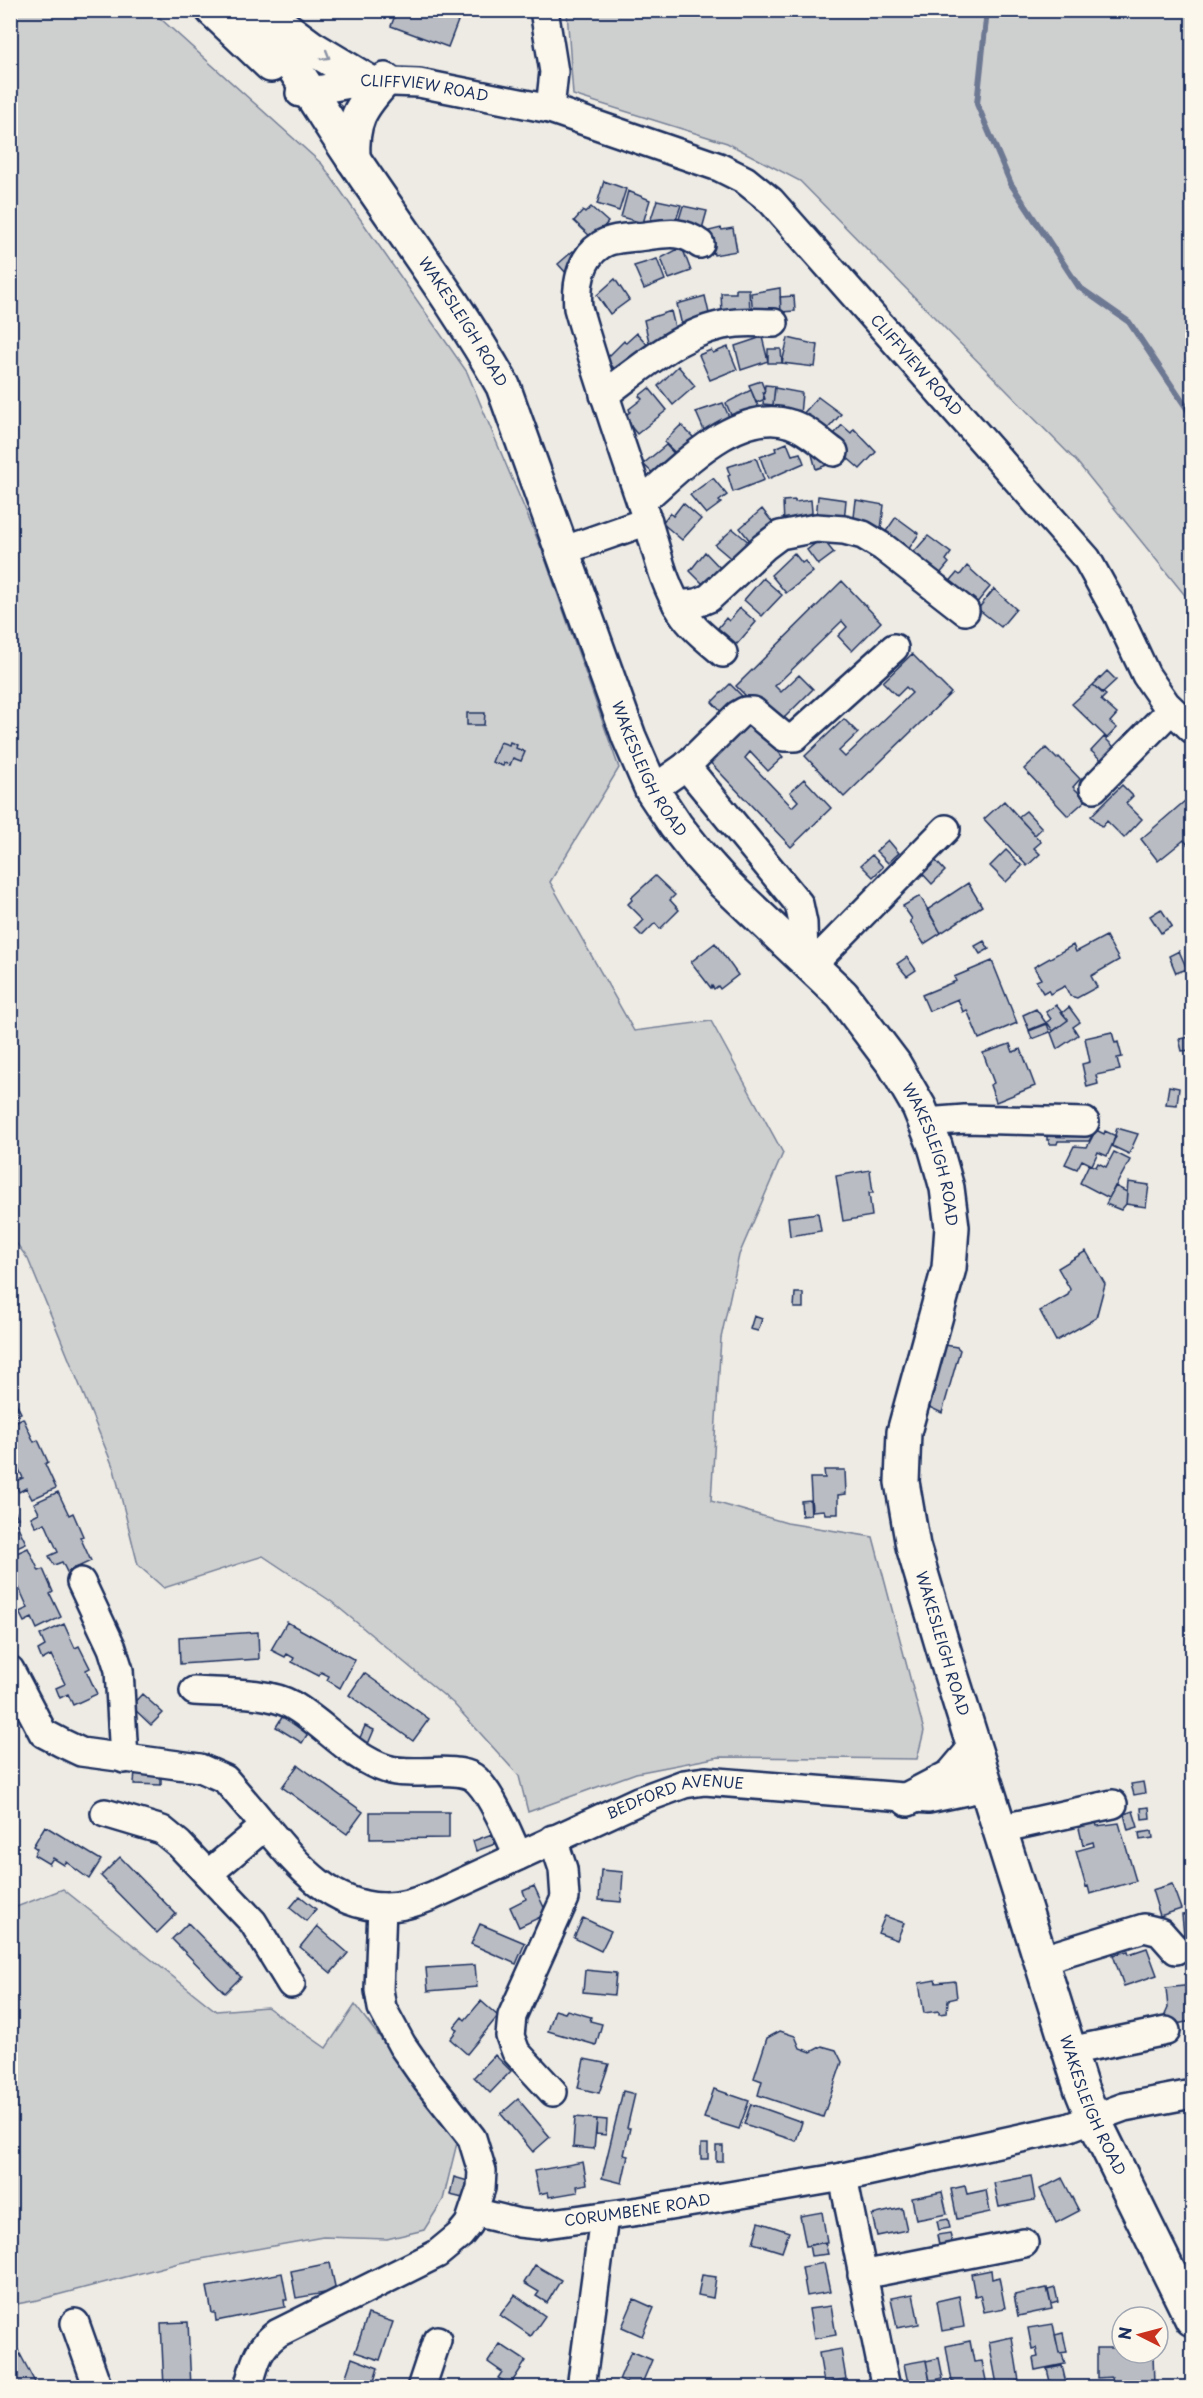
<svg xmlns="http://www.w3.org/2000/svg" width="1203" height="2398" font-family="'Playpen Sans',sans-serif">
<rect width="100%" height="100%" fill="#eeebe4"/>
<filter id="ink" filterUnits="userSpaceOnUse"><feTurbulence type="fractalNoise" baseFrequency=".0167" numOctaves="2"/><feDisplacementMap in="SourceGraphic" scale="12" xChannelSelector="R" yChannelSelector="G"/><feConvolveMatrix kernelMatrix="1 2 1 2 8 2 1 2 1" color-interpolation-filters="sRGB"/></filter>
<g filter="url(#ink)">
<path fill="#cecfcf" stroke="#747f96" stroke-width="1.5" d="M11,11H152L322,164L467,372L542,550L619,768L550,882L634,1031L711,1021L783,1153L739,1255L721,1338L711,1501L787,1523L873,1537L924,1731L917,1759L719,1757L636,1773L528,1812L519,1776L453,1703L332,1602L263,1556L164,1588L138,1565L114,1469L28,1259L11,1236Z
M567,11H1192V604L1077,462L800,181L727,143L573,95Z
M63,1889L216,2011L267,2007L326,2048L355,2005L458,2139L443,2200L424,2230L387,2239L323,2237L179,2263L38,2300L11,2305V1909Z"/>
<g fill="none" stroke-linecap="round" stroke-linejoin="round">
<path stroke="#6d7892" stroke-width="6" d="M987,10L977,104L1011,184L1079,287L1129,322L1192,416"/>
</g>
<path fill="#b9bcc3" stroke="#1b2f5e" stroke-width="1.5" d="M397,10H431L458,21L448,47L391,26Z
M604,181L626,189L619,211L597,204Z
M628,191L650,200L643,223L621,217Z
M657,200L681,205L673,229L650,222Z
M683,206L707,211L700,236L676,229Z
M591,207L608,222L593,239L574,221L583,211L585,213Z
M721,228L722,230L733,228L737,251L714,255L709,231Z
M682,247L691,271L669,279L661,258Z
M573,251L581,259L566,273L558,264Z
M657,259L665,280L644,289L634,266Z
M615,279L629,300L610,314L597,295Z
M780,288L781,314L753,315L751,293Z
M736,289H749L750,314L722,315L721,293H736Z
M705,296L711,322L682,326L677,304Z
M794,296L795,311L781,312L780,297Z
M671,311L677,336L649,342L644,320Z
M637,333L652,350L619,374L606,359L624,341L626,343Z
M762,337L768,361L741,370L735,346Z
M788,338L818,345L815,367L782,363Z
M728,347L737,369L710,380L699,355L711,350L713,353Z
M768,349H781L782,363H768Z
M678,366L695,386L673,405L658,386Z
M761,381L765,391L763,392L765,399L756,403L749,385Z
M765,385L775,386L773,405L763,404Z
M649,388L667,410L637,434L623,417L630,412L629,409L642,399L639,396Z
M775,388L802,393L800,415L772,414Z
M751,390L761,413L734,422L726,403Z
M818,397L841,414L824,433L802,415Z
M723,403L732,424L706,435L696,412Z
M681,425L699,443L682,459L664,442Z
M842,425L851,433L854,429L876,452L860,469L828,441Z
M787,443L792,455L800,453L804,463L768,479L760,457L776,451L775,448Z
M666,445L682,462L662,482L643,464Z
M821,447L827,465L816,469L811,451Z
M756,458L764,480L733,492L728,476L730,475L727,467Z
M713,478L727,495L719,501L721,503L706,514L690,495Z
M818,496L846,500L844,522L816,520Z
M795,500V502L811,500L813,524L784,525L783,501Z
M856,500L884,505L881,529L853,526Z
M683,503L701,519L682,540L662,523L670,513L673,516Z
M762,509L777,528L754,546L740,528Z
M896,517L919,534L906,553L882,537Z
M733,529L750,543L735,562L715,545Z
M928,536L951,553L946,560L949,563L939,575L913,553Z
M822,538L834,553L818,565L807,550Z
M705,552L723,571L706,587L690,571Z
M794,553L802,563L805,561L813,572L786,593L771,575Z
M967,566L990,587L975,605L948,584L957,573L960,575Z
M763,578L782,595L762,616L744,600Z
M842,581L881,622L852,651L838,636L847,627L842,621L775,686L781,692L799,675L813,689L776,726L736,686Z
M994,589L1016,609L1001,627L978,609Z
M740,608L756,622L737,644L718,628L726,618L729,621Z
M912,654L951,693L844,797L805,756L844,719L858,733L839,751L845,757L912,693L906,687L897,696L883,682Z
M1107,671L1116,680L1102,693L1093,685Z
M730,684L744,698L726,717L712,702Z
M1093,685L1106,695L1101,700L1117,714L1110,722L1117,728L1107,738L1072,704Z
M467,713H485L484,725H467Z
M745,717L783,757L768,771L750,752L745,758L792,807L798,801L790,792L804,779L831,808L791,847L705,757Z
M1104,737L1120,753L1108,766L1091,751Z
M500,742L509,745L510,742L517,745L516,748L525,752L521,761L513,758L510,765L504,763L503,766L492,762Z
M1046,748L1057,759L1059,757L1080,779L1073,787L1086,800L1068,816L1024,769Z
M1122,785L1133,796L1126,803L1142,819L1124,838L1107,821L1102,827L1091,816Z
M1186,800L1192,807V848L1191,849L1184,840L1158,861L1141,839Z
M1004,801L1041,842L1034,848L1040,854L1027,866L984,819Z
M1026,811L1042,828L1035,835L1018,817Z
M888,840L899,853L888,863L876,851Z
M1006,850L1022,866L1006,882L990,866Z
M872,855L883,867L873,877L861,865Z
M934,859L945,871L932,884L921,872Z
M655,876L675,895L670,900L679,910L660,929L655,923L642,936L635,929L644,920L628,904L632,900L631,898Z
M968,883L982,906L941,933L927,910Z
M920,896L941,933L924,944L910,921L912,919L903,906Z
M1161,909L1172,926L1161,933L1150,916Z
M1106,936L1119,960L1091,976L1097,987L1077,998L1070,996L1065,986L1050,994L1048,990L1043,993L1036,981L1041,979L1034,967L1073,945L1076,952Z
M984,941L989,949L980,954L975,946Z
M715,943L738,975L720,989L718,986L714,989L712,986L711,988L691,962Z
M1179,951L1187,969L1176,973L1169,956Z
M907,957L916,970L907,976L897,964Z
M992,961L1017,1023L979,1039L967,1010L963,1012L958,999L929,1011L922,995L956,981L954,977Z
M1056,1005L1068,1020L1053,1031L1047,1022L1051,1019L1046,1012Z
M1069,1007L1080,1022L1073,1027L1078,1035L1057,1049L1051,1033L1068,1020L1062,1013Z
M1036,1009L1046,1023L1029,1030L1023,1015Z
M1047,1024L1050,1032L1032,1039L1029,1031Z
M1112,1032L1115,1043L1118,1042L1122,1057L1117,1058L1120,1070L1096,1075L1098,1084L1087,1087L1082,1064L1090,1062L1085,1038Z
M1190,1037L1192,1050L1182,1051L1179,1039Z
M1010,1044L1013,1052L1021,1049L1035,1086L996,1102L990,1085L994,1083L983,1053Z
M1169,1086L1179,1088L1177,1105L1166,1104Z
M1117,1128L1138,1134L1129,1154L1112,1146Z
M1047,1130L1095,1131L1089,1141H1058L1057,1144H1049V1140H1047Z
M1096,1130L1104,1134L1105,1131L1116,1136L1107,1156L1098,1152L1092,1165L1082,1160L1077,1169L1065,1164L1074,1146L1087,1147Z
M1114,1152L1130,1160L1109,1198L1080,1183L1089,1164L1096,1167L1098,1163L1106,1167Z
M870,1170L873,1193H869L872,1216L843,1221L836,1176Z
M1128,1182L1149,1185L1146,1207L1126,1204Z
M1115,1186L1127,1192L1126,1204L1121,1210L1106,1204Z
M818,1213L821,1231L790,1236L788,1217Z
M1086,1251L1105,1284L1096,1318L1056,1341L1040,1311L1068,1295L1070,1289L1058,1268Z
M795,1293H803V1308H794Z
M754,1316L762,1319L758,1331L750,1329Z
M945,1345L957,1347L960,1350L942,1413L929,1407L928,1398Z
M10,1391L21,1413L10,1418Z
M23,1418L34,1442L38,1440L48,1462L45,1464L56,1488L32,1499L26,1488L19,1492L14,1482L23,1478L10,1451V1424Z
M824,1470H845L846,1494L838,1495V1514H825L824,1510L812,1511L810,1478H825Z
M58,1492L69,1515L73,1513L83,1536L80,1537L91,1561L67,1572L62,1562L54,1565L49,1556L58,1552L45,1523L36,1527L31,1517L39,1513L34,1503Z
M810,1500L811,1515L802,1516L801,1501Z
M10,1501L18,1518L14,1519L26,1543L10,1550Z
M28,1548L39,1571L43,1569L53,1592L50,1594L61,1617L37,1629L32,1618L24,1622L19,1612L28,1608L15,1579L10,1581V1556Z
M287,1622L355,1660L340,1688L327,1680L329,1676L321,1672L319,1676L292,1662L294,1658L287,1654L285,1657L271,1650Z
M64,1624L75,1648L79,1646L90,1668L86,1670L97,1694L73,1705L68,1694L60,1698L56,1688L65,1684L51,1655L42,1660L38,1650L45,1646L40,1635Z
M258,1632L259,1659L180,1664L179,1637Z
M364,1673L429,1719L413,1741L349,1695Z
M142,1694L163,1713L151,1725L131,1706Z
M284,1714L310,1730L302,1743L276,1727Z
M365,1726L374,1730L368,1744L359,1740Z
M298,1765L363,1812L347,1834L282,1787Z
M135,1771L161,1773V1785L134,1784Z
M1143,1782L1145,1793L1134,1795L1131,1784Z
M1149,1807L1150,1818L1142,1819L1141,1808Z
M1133,1811L1138,1827L1128,1830L1124,1814Z
M370,1812H449V1838L370,1839Z
M1095,1819L1097,1826L1119,1823L1136,1881L1090,1894L1088,1886L1086,1887L1076,1851L1094,1846L1093,1842L1083,1845L1078,1824Z
M45,1826L101,1860L89,1879L66,1862L64,1865L53,1858L49,1864L34,1855L37,1849L33,1846Z
M1152,1831L1153,1838L1140,1840L1139,1833Z
M492,1834L495,1844L476,1851L473,1841Z
M120,1857L176,1914L157,1933L101,1876Z
M601,1870L623,1872L621,1902L599,1900Z
M1172,1884L1181,1909L1160,1916L1152,1890Z
M534,1886L547,1914L519,1927L510,1907L526,1899L523,1891Z
M300,1896L316,1909L306,1921L290,1908Z
M1192,1914V1967L1187,1968L1185,1950H1182L1181,1935H1184L1182,1915Z
M885,1916L904,1923L897,1940L878,1933Z
M583,1918L611,1931L601,1951L574,1938Z
M188,1923L241,1977L225,1993L172,1939Z
M480,1924L525,1943L516,1964L471,1944Z
M317,1926L348,1953L331,1973L300,1947Z
M1147,1948L1157,1975L1124,1986L1113,1955L1128,1951L1129,1954Z
M475,1965L477,1987L428,1991L426,1968Z
M585,1970L616,1973L614,1995L583,1992Z
M935,1980L936,1983L955,1981L957,1998L948,2000L947,2013L939,2014V2011L924,2013L919,1983Z
M1192,1985V2021L1170,2025L1166,2023L1164,2017L1168,2008L1166,1988Z
M481,2001L498,2016L467,2054L450,2039L457,2030L454,2027L462,2017L465,2020Z
M555,2010L565,2013L567,2010L591,2017L590,2021L602,2024L596,2045L548,2031Z
M780,2031L795,2036L800,2048L811,2052L822,2046L836,2050L842,2062L823,2117L758,2095L762,2081L754,2078L767,2038Z
M495,2055L511,2071L490,2093L474,2077Z
M584,2059L609,2064L599,2093L578,2088Z
M714,2089L749,2101L739,2129L704,2118Z
M623,2091L635,2094L627,2128H630L624,2155L628,2156L622,2183L602,2178Z
M518,2099L550,2137L533,2152L501,2114Z
M751,2104L802,2122L796,2141L744,2124Z
M575,2117L597,2119L594,2149L573,2147Z
M597,2119L607,2120L606,2135L596,2134Z
M701,2144H708V2159H701Z
M716,2146H723V2161H716Z
M583,2162L587,2184L577,2186L578,2192L549,2197L548,2192L539,2194L534,2171Z
M1031,2176L1035,2200L999,2207L994,2183Z
M454,2177L468,2181L463,2198L450,2195Z
M1062,2178L1079,2211L1056,2223L1040,2189Z
M965,2186L967,2194L986,2190L990,2212L957,2219L951,2189Z
M942,2192L947,2214L916,2220L912,2198Z
M902,2208L907,2230L877,2236L872,2215Z
M822,2212L827,2242L806,2246L800,2216Z
M948,2219L950,2228L939,2230L937,2221Z
M759,2222L789,2232L782,2252L753,2243Z
M950,2233L953,2248L940,2250L937,2235Z
M825,2242L828,2254L811,2256L809,2245Z
M330,2263L336,2291L296,2298L291,2271Z
M824,2263L830,2292L807,2296L802,2267Z
M535,2265L561,2280L547,2303L536,2296L539,2292L524,2283Z
M991,2270L992,2279L999,2277L1005,2308L984,2312L980,2295L975,2296L971,2274Z
M282,2273L287,2300H284L285,2307L216,2321L215,2313H212L207,2287Z
M702,2275L716,2277L713,2298L698,2295Z
M1047,2288L1052,2309L1018,2316L1014,2295Z
M1055,2288L1058,2302L1051,2304L1048,2290Z
M913,2294L919,2324L897,2328L891,2298Z
M515,2295L545,2316L531,2336L500,2315Z
M959,2296L964,2327L942,2331L937,2301Z
M634,2299L654,2308L642,2336L622,2327Z
M831,2306L836,2335L814,2339L809,2309Z
M368,2314L393,2322L380,2360L355,2352Z
M188,2322L191,2388H164L161,2323Z
M1053,2324L1059,2353H1062L1065,2364L1035,2370L1033,2358L1038,2357L1036,2348L1032,2349L1028,2328Z
M1063,2333L1067,2352L1059,2353L1055,2335Z
M10,2335L38,2388H10Z
M1012,2337L1019,2381L997,2385L989,2342Z
M970,2341L974,2362L982,2361L987,2385L955,2388L954,2382H952L946,2346Z
M500,2344L526,2361L510,2385L498,2378L502,2372L488,2362Z
M1097,2348H1122V2353H1153L1154,2385L1112,2388V2377L1097,2378Z
M841,2349L846,2379L824,2383L819,2353Z
M631,2351L652,2360L640,2388L619,2380Z
M352,2358L378,2368L372,2388H342Z
M939,2358L943,2378L930,2381L926,2361Z
M926,2360L931,2388H909L904,2364Z
M1062,2366L1066,2383L1051,2386L1047,2369Z"/>
<g fill="none" stroke-linecap="round" stroke-linejoin="round">
<g stroke="#1b2f5e" stroke-width="32">
<g id="minor">
<path d="M544,10L554,72L550,109"/>
<path id="s1" d="M300,93L367,81L419,83L550,109L719,167L745,180L771,201L1087,559L1118,615L1146,675L1166,704L1192,729"/>
<path d="M700,244C682,230 668,233 646,236C633,238 612,237 601,245C580,258 576,286 578,308C598,379 622,447 646,517C657,549 662,582 681,611C692,628 708,640 723,653"/>
<path d="M604,395C644,366 685,327 737,323C749,322 762,323 774,323"/>
<path d="M641,502C678,471 737,405 791,424C807,429 820,442 834,452"/>
<path d="M562,551L648,521"/>
<path d="M677,605L697,603L709,598L764,547L780,535L816,528L844,530L863,535L883,547L965,611"/>
<path d="M686,766L799,904L803,923L804,959"/>
<path d="M1094,788L1171,710"/>
<path d="M652,790L686,766L738,715L745,711H753L784,737H795L894,648"/>
<path d="M811,966L946,829"/>
<path d="M925,1122L965,1119L1085,1122"/>
<path d="M81,1582L112,1648L119,1670L124,1759"/>
<path id="s2" d="M10,1670L43,1733L62,1743L81,1752L200,1768L225,1779C238,1794 252,1810 264,1825C296,1863 328,1905 382,1907C399,1908 416,1902 432,1896L638,1801L684,1784L705,1781L928,1799L985,1787"/>
<path d="M194,1691C223,1693 267,1691 292,1705C325,1724 351,1758 387,1769C411,1777 455,1765 473,1777C490,1789 510,1837 518,1856"/>
<path d="M105,1813L162,1830L179,1844L253,1922L291,1984"/>
<path d="M999,1829L1113,1804"/>
<path d="M208,1874L265,1826"/>
<path d="M1040,1960L1144,1928L1160,1932L1176,1950"/>
<path d="M1069,2051L1166,2031"/>
<path d="M553,2092L516,2052L510,2036L512,2016L565,1898L563,1869L553,1839"/>
<path d="M843,2177L886,2388"/>
<path id="s3" d="M474,2212L519,2223L538,2225L640,2211L843,2177L1067,2128L1124,2107L1192,2094"/>
<path d="M862,2275L1024,2243"/>
<path d="M75,2323L98,2388"/>
<path d="M248,2388C255,2363 257,2348 278,2333L437,2254L460,2235L469,2224L481,2188L482,2171L472,2138L427,2081L402,2045L382,2008L379,1990L382,1907"/>
<path d="M421,2388L437,2340"/>
<path d="M581,2388L604,2217"/>
</g>
</g>
<g stroke="#1b2f5e" stroke-width="38">
<g id="major">
<path d="M213,10L271,65"/>
<path id="s4" d="M250,10C290,56 318,107 352,157C403,233 458,306 503,386L629,737L652,790L676,826L699,855L724,883L842,995L894,1064L919,1107L935,1146L947,1188L952,1227L949,1268L904,1432L902,1482L913,1546L950,1671L1081,2088L1093,2118L1192,2319"/>
<path d="M270,17L312,48L367,81"/>
<path d="M353,159C351,121 360,107 385,80"/>
<path d="M908,1799L952,1776L974,1750"/>
</g>
</g>
<use href="#minor" stroke="#fbf7ec" stroke-width="27"/>
<use href="#major" stroke="#fbf7ec" stroke-width="33"/>
</g>
<defs><path id="oneway-chevron" d="M-2-3.5L2.5 0L-2 3.5" fill="none" stroke-width="1.6" stroke-linecap="round" stroke-linejoin="round" transform="scale(1.5)"/></defs>
<use stroke="#8b93a5" href="#oneway-chevron" transform="translate(326 56) rotate(31)"/>
</g>
<g text-anchor="middle" stroke-width="5" stroke-linejoin="round" paint-order="stroke">
<g font-size="15" fill="#1b2f5e" stroke="#fbf7ec">
<text dy="5" stroke="none"><textPath href="#s1" startOffset="126">CLIFFVIEW ROAD</textPath></text>
<text dy="5" stroke="none"><textPath href="#s4" startOffset="378">WAKESLEIGH ROAD</textPath></text>
<text dy="5" stroke="none"><textPath href="#s1" startOffset="714">CLIFFVIEW ROAD</textPath></text>
<text dy="5" stroke="none"><textPath href="#s4" startOffset="864">WAKESLEIGH ROAD</textPath></text>
<text dy="5" stroke="none"><textPath href="#s4" startOffset="1350">WAKESLEIGH ROAD</textPath></text>
<text dy="5" stroke="none"><textPath href="#s4" startOffset="1854">WAKESLEIGH ROAD</textPath></text>
<text dy="5" stroke="none"><textPath href="#s2" startOffset="786">BEDFORD AVENUE</textPath></text>
<text dy="5" stroke="none"><textPath href="#s4" startOffset="2340">WAKESLEIGH ROAD</textPath></text>
<text dy="5" stroke="none"><textPath href="#s3" startOffset="166">CORUMBENE ROAD</textPath></text>
</g>
</g>
<rect width="1203" height="2398" fill="none" stroke="#fbf7ec" stroke-width="36"/>
<rect x="18" y="18" width="1167" height="2362" fill="none" stroke="#1b2f5e" stroke-width="2" filter="url(#ink)"/>
<g transform="translate(1140 2335) rotate(276)"><circle r="28" fill="#fbf7ec" stroke="#a1a7b3" stroke-width="1.5"/>
<path d="M0-4.5L10 22L0 15L-10 22Z" fill="#c8321e"/>
<text y="-9" font-size="16" font-weight="bold" text-anchor="middle" fill="#1b2f5e">N</text>
</g>
</svg>
